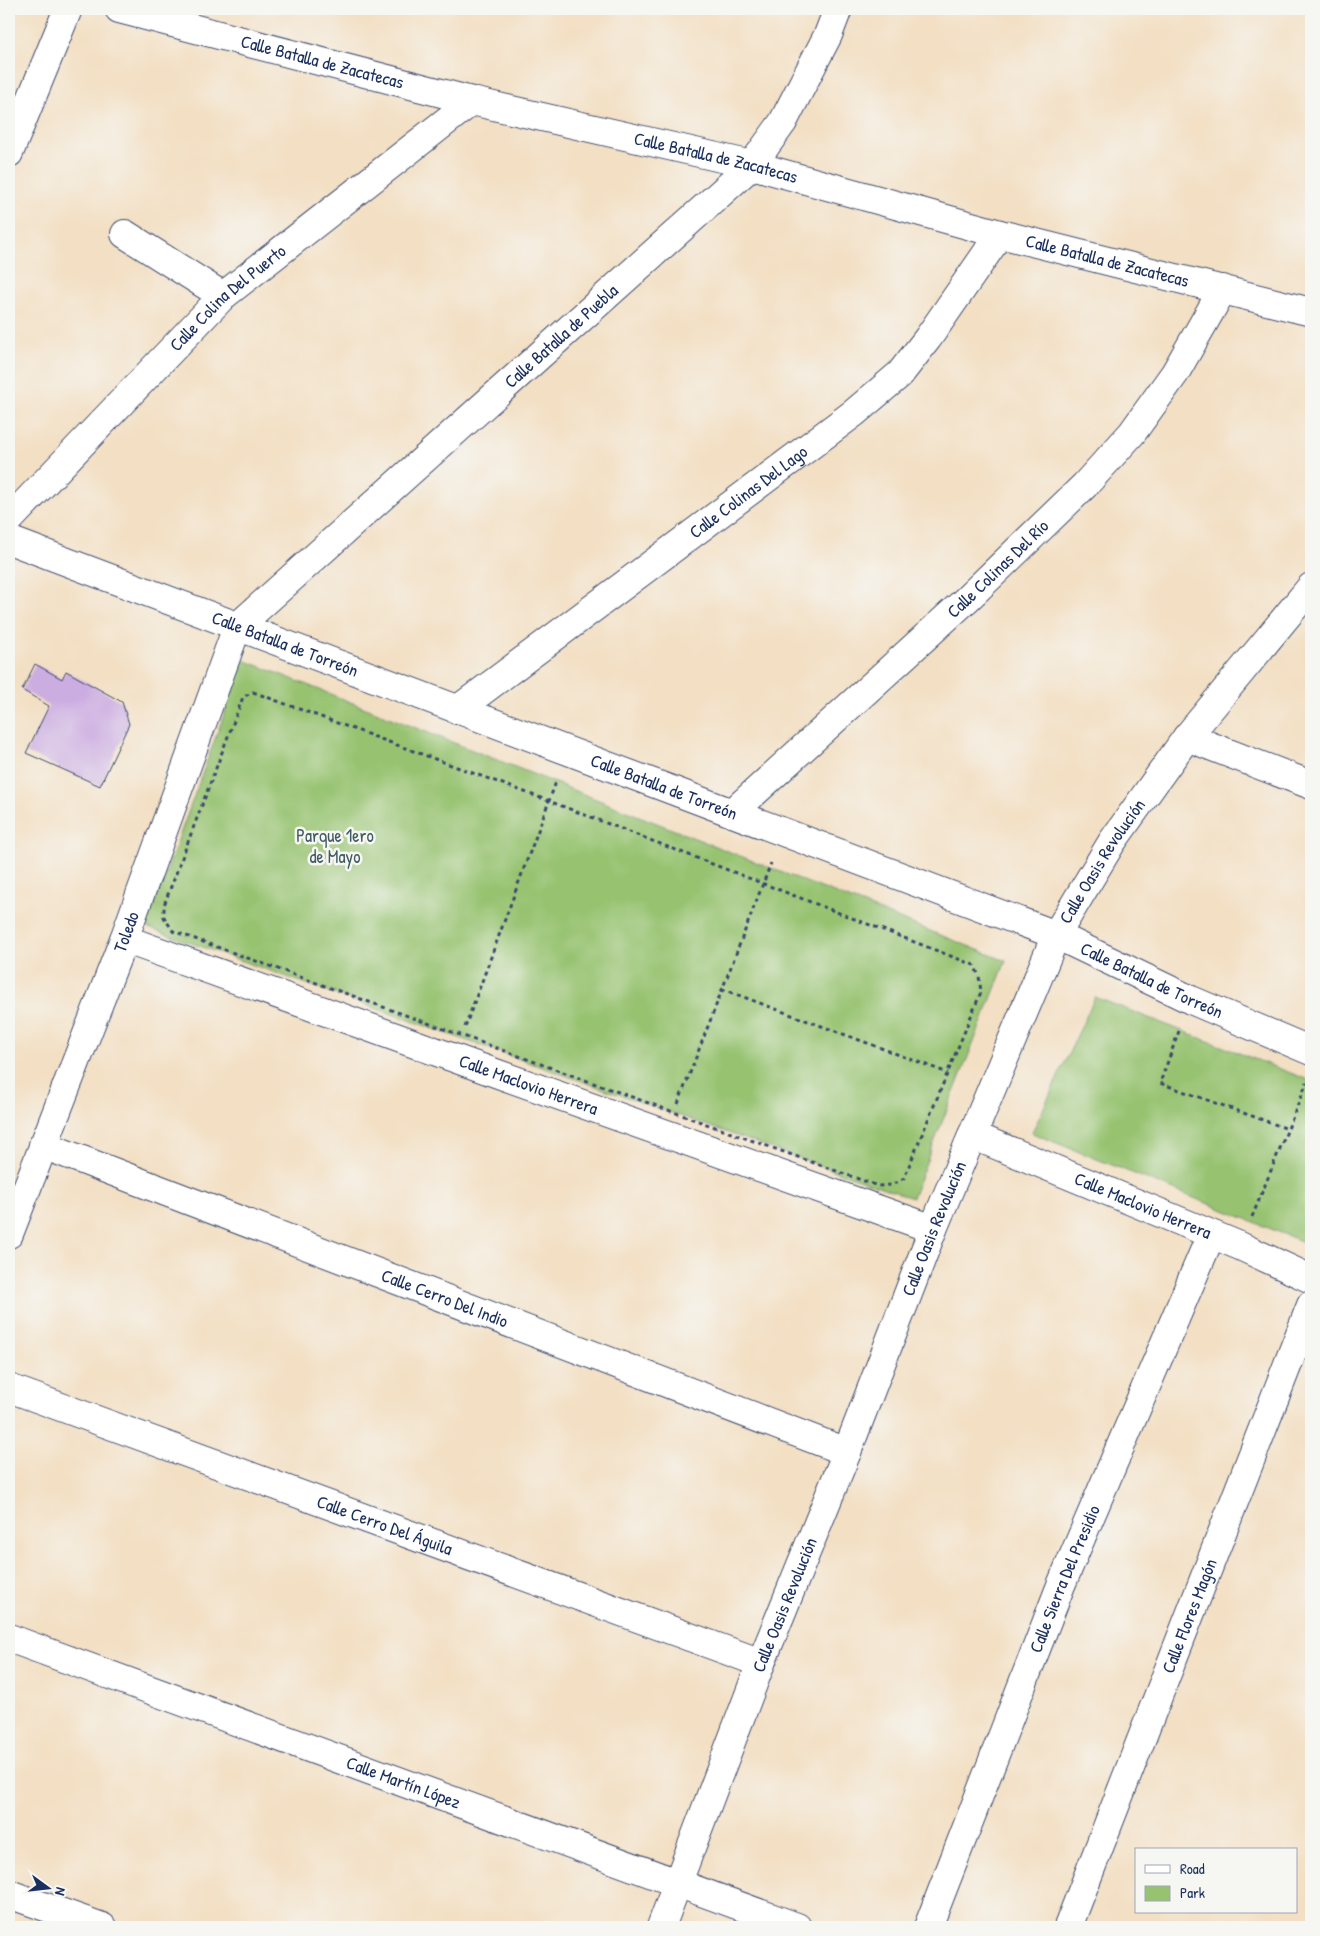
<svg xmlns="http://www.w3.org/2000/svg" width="1320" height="1936" font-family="'Patrick Hand',sans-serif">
<rect width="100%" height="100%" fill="#f6f6f2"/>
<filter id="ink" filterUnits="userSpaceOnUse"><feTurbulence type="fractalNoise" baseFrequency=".02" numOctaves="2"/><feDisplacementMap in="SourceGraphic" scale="10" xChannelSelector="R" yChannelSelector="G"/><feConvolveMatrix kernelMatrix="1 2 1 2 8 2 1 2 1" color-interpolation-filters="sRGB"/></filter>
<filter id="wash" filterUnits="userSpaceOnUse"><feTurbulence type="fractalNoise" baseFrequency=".0096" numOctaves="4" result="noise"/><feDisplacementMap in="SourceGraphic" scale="20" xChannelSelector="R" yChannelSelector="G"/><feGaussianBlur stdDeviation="1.12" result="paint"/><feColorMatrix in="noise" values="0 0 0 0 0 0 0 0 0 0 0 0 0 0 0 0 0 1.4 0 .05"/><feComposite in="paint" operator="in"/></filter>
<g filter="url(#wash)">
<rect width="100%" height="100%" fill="#f3dfc3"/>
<path fill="#97c371" stroke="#597968" d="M244,660L1006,961L912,1198L146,927Z
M1095,997L1311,1081V1245L1032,1133Z"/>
<g id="blocks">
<path fill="#ccade1" d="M35,664L62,679L66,671L122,702L129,724L100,786L26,753L49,706L22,690Z"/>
</g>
</g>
<g filter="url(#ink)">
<use href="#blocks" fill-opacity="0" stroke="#3b496d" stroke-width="1"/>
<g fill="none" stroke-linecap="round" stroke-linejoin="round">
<g stroke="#3b496d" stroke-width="30">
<g id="street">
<path id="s1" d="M119,9L472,101L752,165L1000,234L1311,312"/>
<path d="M9,153L68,9"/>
<path d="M125,234L223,296"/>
<path id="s2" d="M9,520L223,296L472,101"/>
<path id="s3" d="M9,540L1056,935L1191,1000L1311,1051"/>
<path id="s4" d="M457,710L854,413L900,374L928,338L1000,234"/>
<path d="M1187,737L1311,785"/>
<path id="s5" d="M732,813L967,599L1085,485L1132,433L1175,373L1223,289"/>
<path id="s6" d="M124,939C394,1036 662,1134 933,1229"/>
<path id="s7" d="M972,1135L1240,1246L1311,1279"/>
<path id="s8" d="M43,1145L847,1452"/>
<path id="s9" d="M9,1234L124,939L237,627L752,165L783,122L828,35L838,9"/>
<path id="s10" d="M9,1388L761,1663"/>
<path id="s11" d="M9,1638L797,1927"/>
<path d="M9,1894L102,1927"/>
<path id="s12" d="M661,1927L761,1663L847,1452L933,1229L1056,935L1112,842L1187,737L1311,587"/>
<path id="s13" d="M928,1927L1061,1585L1211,1235"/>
<path id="s14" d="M1068,1927L1311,1305"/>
</g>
</g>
<path stroke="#3b496d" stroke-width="3" stroke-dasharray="4 4" stroke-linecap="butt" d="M253,692L549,801L974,965L979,976L981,992L904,1178L892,1185L878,1186L173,931L164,917V905L243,697Z
M722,989L948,1073
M465,1027L556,782
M1179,1031L1160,1083L1288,1129
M678,1104L771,863
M1252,1217L1307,1082"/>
<use href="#street" stroke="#fff" stroke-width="28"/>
</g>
</g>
<g text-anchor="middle" stroke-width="5" stroke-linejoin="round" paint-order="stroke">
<g font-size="18" fill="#1b2f5e" stroke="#f6f6f2">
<text dy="6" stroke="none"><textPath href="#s1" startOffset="210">Calle Batalla de Zacatecas</textPath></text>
<text dy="6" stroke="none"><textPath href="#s1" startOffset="615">Calle Batalla de Zacatecas</textPath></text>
<text dy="6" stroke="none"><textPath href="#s1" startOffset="1020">Calle Batalla de Zacatecas</textPath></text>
<text dy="6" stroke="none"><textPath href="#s2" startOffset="312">Calle Colina Del Puerto</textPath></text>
<text dy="6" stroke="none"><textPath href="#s9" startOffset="1084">Calle Batalla de Puebla</textPath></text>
<text dy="6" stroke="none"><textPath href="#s4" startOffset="364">Calle Colinas Del Lago</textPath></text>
<text dy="6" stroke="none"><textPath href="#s5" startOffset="361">Calle Colinas Del Río</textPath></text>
<text dy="6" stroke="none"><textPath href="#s3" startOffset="295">Calle Batalla de Torreón</textPath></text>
<text dy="6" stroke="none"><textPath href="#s3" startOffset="700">Calle Batalla de Torreón</textPath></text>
<text dy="6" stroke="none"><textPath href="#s12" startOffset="1155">Calle Oasis Revolución</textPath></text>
<text dy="6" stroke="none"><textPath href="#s9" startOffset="324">Toledo</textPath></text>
<text dy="6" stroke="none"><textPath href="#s3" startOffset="1225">Calle Batalla de Torreón</textPath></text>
<text dy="6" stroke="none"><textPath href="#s6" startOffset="430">Calle Maclovio Herrera</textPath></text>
<text dy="6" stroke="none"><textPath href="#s7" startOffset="185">Calle Maclovio Herrera</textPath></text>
<text dy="6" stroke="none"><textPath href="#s12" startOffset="750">Calle Oasis Revolución</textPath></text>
<text dy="6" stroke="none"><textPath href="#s8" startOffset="430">Calle Cerro Del Indio</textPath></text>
<text dy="6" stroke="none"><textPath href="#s10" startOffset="400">Calle Cerro Del Águila</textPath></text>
<text dy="6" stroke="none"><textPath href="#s13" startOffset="374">Calle Sierra Del Presidio</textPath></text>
<text dy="6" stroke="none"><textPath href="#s12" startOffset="345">Calle Oasis Revolución</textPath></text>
<text dy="6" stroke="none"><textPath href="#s14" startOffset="334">Calle Flores Magón</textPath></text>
<text dy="6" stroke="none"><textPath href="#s11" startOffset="420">Calle Martín López</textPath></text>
</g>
<g font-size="18" fill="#405b64" stroke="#f6f6f2">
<text x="335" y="842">Parque 1ero<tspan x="335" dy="21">de Mayo</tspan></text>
</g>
</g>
<rect width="1320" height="1936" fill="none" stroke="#f6f6f2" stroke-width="30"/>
<rect x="1135" y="1848" width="162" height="65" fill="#f6f6f2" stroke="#9ea6b7"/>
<rect x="1145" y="1865" width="25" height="8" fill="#ffffff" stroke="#9ea6b7"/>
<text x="1180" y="1874" font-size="15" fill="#1b2f5e">Road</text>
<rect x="1145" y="1886" width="25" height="15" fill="#97c371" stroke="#9ea6b7"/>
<text x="1180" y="1898" font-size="15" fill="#1b2f5e">Park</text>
<g transform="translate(48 1888) rotate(105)" stroke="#f6f6f2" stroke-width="4" paint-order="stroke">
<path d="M0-4L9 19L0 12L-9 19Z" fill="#1b2f5e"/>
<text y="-8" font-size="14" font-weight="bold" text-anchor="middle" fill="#1b2f5e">N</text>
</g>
</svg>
